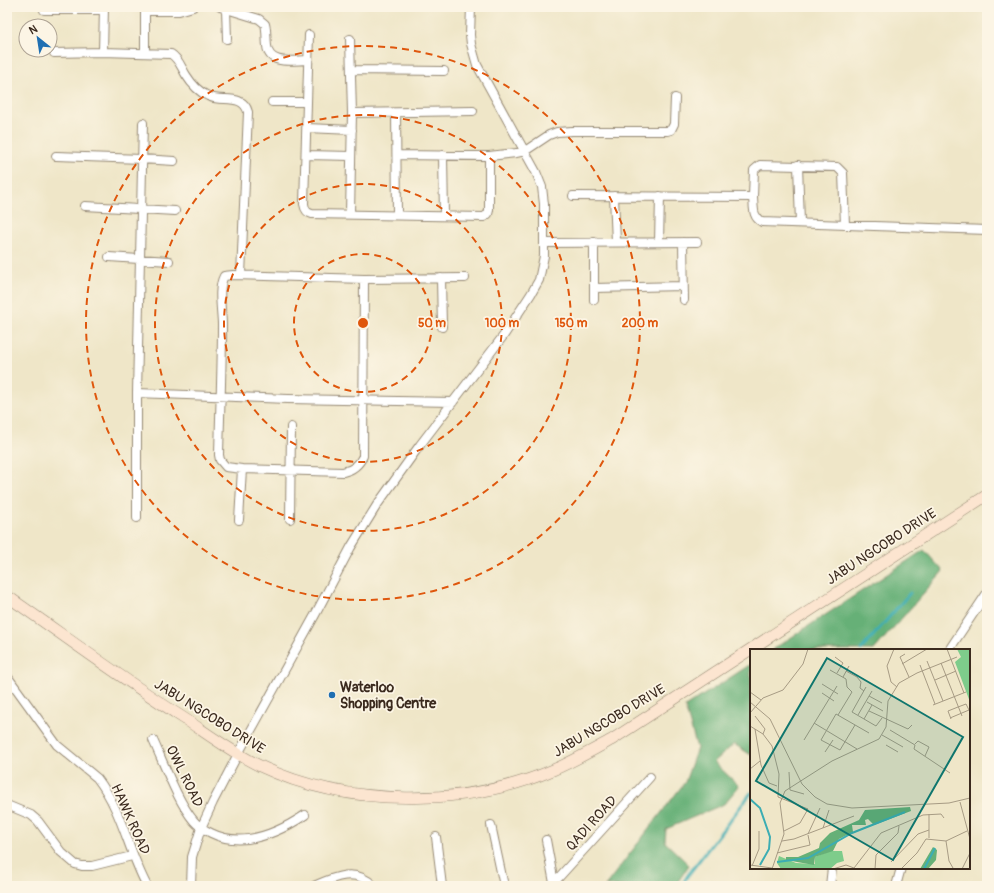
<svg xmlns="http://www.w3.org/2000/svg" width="994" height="893" font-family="Pangolin,sans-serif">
<rect width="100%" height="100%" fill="#fcf5e5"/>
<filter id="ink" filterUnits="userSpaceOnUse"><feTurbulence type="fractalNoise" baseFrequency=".025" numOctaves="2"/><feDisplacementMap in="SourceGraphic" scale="8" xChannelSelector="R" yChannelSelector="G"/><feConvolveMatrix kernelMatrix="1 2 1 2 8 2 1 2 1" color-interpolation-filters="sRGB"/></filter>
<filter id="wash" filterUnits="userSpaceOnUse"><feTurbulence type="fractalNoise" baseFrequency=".012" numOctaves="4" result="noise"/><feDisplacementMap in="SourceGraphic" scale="16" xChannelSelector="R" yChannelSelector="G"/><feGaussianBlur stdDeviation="0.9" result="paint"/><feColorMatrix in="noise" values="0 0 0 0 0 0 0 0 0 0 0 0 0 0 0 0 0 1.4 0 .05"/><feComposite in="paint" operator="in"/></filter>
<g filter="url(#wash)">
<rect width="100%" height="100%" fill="#efe6c8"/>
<path fill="#66b077" stroke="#506d4a" d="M924,550L943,571L874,650H772Z
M751,664V755L734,744L714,762L739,786L724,804L666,829L665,842L689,865L675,886H605L685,782L697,748L685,707Z"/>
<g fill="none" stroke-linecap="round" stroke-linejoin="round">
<path stroke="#3cadb3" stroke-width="3" d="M861,650L910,593
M681,886L688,875L751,793"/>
</g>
</g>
<g filter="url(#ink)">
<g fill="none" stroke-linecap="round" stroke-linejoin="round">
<g stroke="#958873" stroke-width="10">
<path id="street" d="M220,7L259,19L265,24C267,31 266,39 267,46C269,66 293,60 308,60
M226,9L227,39
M44,10H104
M145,11H179L193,7
M309,35L304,204C305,210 307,213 312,214L484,217L488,214L489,210V156
M350,39L352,113L350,214
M103,52L104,7
M54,53L103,52L171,54C179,59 181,67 186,75C191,83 199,92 208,96C221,103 243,93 248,112L241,275
M145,53V7
M351,70L444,71
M272,102H307
M352,113L473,111
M396,113L397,215
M307,128L352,130
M307,155L351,156
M397,155L489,156L516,153L525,151L549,135L557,132L572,131H667L671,130L674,124L675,98
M443,155L444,216
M56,156L142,159L174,161
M798,165L800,223
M573,196L753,197C754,207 752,217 762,222L987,230
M614,196L616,242
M753,197L754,170L760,165L837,167L843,173L845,225
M85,206L175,211
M659,242L660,196
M683,242L684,300
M544,243L697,242
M109,257L169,261
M441,278L442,327
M364,279L363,456C359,465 353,470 343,472L242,469L226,467L220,460L219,455C220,411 222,368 222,325C222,311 217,289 224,276L233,275L364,279L465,278
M594,288L683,286
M594,300V242
M137,393L288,399L453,402
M137,518V393L143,123
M290,519L291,427
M239,520L242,469
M949,650L987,593
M7,676L57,745L97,778C122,810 128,851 147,886
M153,740C164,764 178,802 194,821C199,827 205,830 211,833C243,849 278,833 305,815
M7,805L31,815L38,821L61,852L75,864L82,866H92L132,856
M491,825L504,886
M436,837L442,886
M546,840L554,883
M191,886L192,857L201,828L213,802L238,754L315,615L351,547L377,505L420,445L504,335L531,294L539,280L544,256V204L542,187L536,172L477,65L471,44L470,35L471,7
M314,886C334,877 356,867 374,886
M551,886L650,777
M830,886L832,868
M896,886L901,868"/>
</g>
<g stroke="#958873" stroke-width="12">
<path id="secondary" d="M7,596C66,637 124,680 185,719C209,735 233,753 260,766C346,807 465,808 553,770C574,761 593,750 613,739L987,495"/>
</g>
<use href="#street" stroke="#fff" stroke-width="8"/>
<use href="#secondary" stroke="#fce5d0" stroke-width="11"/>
</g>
</g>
<g fill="none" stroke="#df570d" stroke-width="2" stroke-dasharray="7 5">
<circle cx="363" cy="323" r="69"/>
<circle cx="363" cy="323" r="139"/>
<circle cx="363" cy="323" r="208"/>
<circle cx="363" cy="323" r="277"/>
</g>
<circle fill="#1f6fb2" stroke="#fcf5e5" stroke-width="1.5" cx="332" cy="695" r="4"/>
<g text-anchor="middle" stroke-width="3.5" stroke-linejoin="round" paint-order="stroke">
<g font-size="14" fill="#3b2a1e" stroke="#fcf5e5">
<text transform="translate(881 546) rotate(-33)" y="5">JABU NGCOBO DRIVE</text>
<text transform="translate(210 716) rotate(32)" y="5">JABU NGCOBO DRIVE</text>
<text transform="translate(609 720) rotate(-31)" y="5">JABU NGCOBO DRIVE</text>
<text transform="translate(185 776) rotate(64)" y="5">OWL ROAD</text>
<text transform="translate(131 819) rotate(66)" y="5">HAWK ROAD</text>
<text transform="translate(591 823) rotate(-48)" y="5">QADI ROAD</text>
</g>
<g font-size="14" font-weight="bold" fill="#3b2a1e" stroke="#fcf5e5" text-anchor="start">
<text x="340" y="692">Waterloo<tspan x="340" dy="16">Shopping Centre</tspan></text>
</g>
</g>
<g transform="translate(750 649)">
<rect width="220" height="220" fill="#efe6c8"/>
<path d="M207,0H220V53L205,13L211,8ZM80,202H92L94,212L87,214L80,220H31L27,214L29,207L46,214L65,215V208Z" fill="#7ecc8b"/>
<path d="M160,158L161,162L124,176L118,170L115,171L116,176H102L103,183L89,190L83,202L65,208L64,216L36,211V208H48L69,199L70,194L80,184L109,171L115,161ZM183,198L187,201L186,211L178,220H170Z" fill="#66b077"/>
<path fill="none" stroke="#3cadb3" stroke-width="2" d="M0,150L10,159L20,188L19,200L10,216M27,213L58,209L102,184L155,163M174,220L185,199"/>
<path fill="none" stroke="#a79b84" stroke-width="1" d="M144,0L137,17L141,33L147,38M197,0L214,44M155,5L150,8L159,28M85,8L93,14L87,24M177,12L193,52M191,14L212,67M152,15L177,0M170,16L185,55M80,21L96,30L97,38L102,43L88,66M96,22L107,28L111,33L110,39L114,42M93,28L99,17M185,31L206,22M72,35L88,45M116,38L102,63L126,77L132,69M0,43L11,51M72,44L84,52M119,47L132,54M0,53L20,70L52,135L65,148L77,155L102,159L199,154L220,149M117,53L133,62M183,56L216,43M119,62L158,80L162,76M0,64L13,49L33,41L53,15L58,0M108,66L122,42M5,67L15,80L13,85M200,69L219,61M114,70L122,56M201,70L198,62L208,58L216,55L220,63M64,74L107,100M105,76L90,101L71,91L86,65L119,84M0,77L13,85L22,97L29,125L28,148L58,160L50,174L34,182M5,80L11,116L19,134L27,137M140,81L165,96L164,100L200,124M132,86L153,98M54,91L87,37M165,95L168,92L179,98L175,107M136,96L148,103M75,103L83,91M0,120L10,112M39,123L40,141L54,145M210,153L220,190M179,165V189M73,179L79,161M58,185L70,159M32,192L44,190L104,167M196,192L199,212L203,219M27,204L60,196L58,186M141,213L168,185L179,181M0,216L22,219M2,217L9,200V182M104,219L131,184L173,166L191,165L194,169M22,220L34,185L30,154L35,142L82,112L129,90L136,78L138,52L149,34L167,24L207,8M83,220L96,216L104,219M125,220L126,206L148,184L149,177M151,220L167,204L176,190L196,192L217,182M212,220L220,204"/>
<path fill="#0f766e" fill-opacity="0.15" stroke="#0f766e" stroke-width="2" d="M77,9L213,88L143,211L6,132Z"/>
<rect width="220" height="220" fill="none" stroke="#3b2a1e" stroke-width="2"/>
</g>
<circle cx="363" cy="323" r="6" fill="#df570d" stroke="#fcf5e5" stroke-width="2"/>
<g font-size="12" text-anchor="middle" font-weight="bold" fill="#df570d" stroke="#fcf5e5" stroke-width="3.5" stroke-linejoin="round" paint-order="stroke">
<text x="432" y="327">50 m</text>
<text x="502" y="327">100 m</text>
<text x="571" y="327">150 m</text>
<text x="640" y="327">200 m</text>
</g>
<rect width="994" height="893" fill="none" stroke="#fcf5e5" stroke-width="24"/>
<g transform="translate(38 38) rotate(330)"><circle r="19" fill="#fcf5e5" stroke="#afa495"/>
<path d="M0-3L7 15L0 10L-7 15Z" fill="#1f6fb2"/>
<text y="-6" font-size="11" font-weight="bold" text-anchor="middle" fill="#3b2a1e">N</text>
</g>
</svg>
